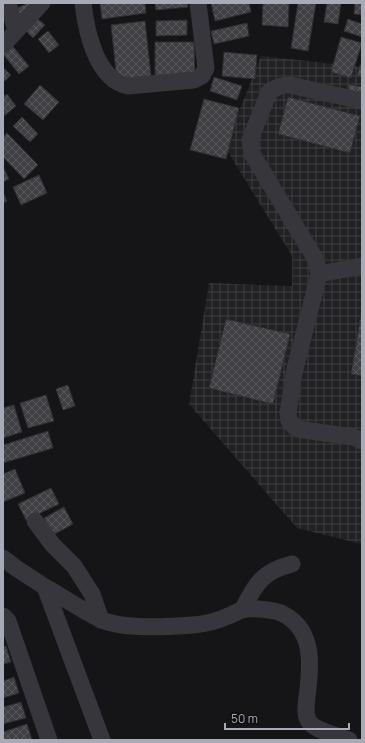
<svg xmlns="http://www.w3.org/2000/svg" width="365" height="743" font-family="Manrope,sans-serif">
<defs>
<pattern id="industrial-grid" width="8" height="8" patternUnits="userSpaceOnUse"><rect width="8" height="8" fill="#212124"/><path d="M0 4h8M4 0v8" fill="none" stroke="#3e3f42"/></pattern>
<pattern id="building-cross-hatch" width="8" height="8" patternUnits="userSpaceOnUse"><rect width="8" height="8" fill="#3f3f44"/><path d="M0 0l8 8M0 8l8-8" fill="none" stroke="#58585d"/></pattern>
</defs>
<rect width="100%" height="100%" fill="#151517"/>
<path fill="url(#industrial-grid)" d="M261,56L362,67V544L297,528L189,404L209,283L292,286V256L225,147Z"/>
<path fill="url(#building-cross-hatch)" stroke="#2f2f33" d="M29,3H33L20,15L17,8Z
M100,3H145L146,13L102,19Z
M155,3H187L188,7L156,10Z
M211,3H249L251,12L215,21Z
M263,3H289L288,27L262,25Z
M298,3H316L308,51L291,48Z
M327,3H341L338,24L324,22Z
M355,3H362V15L354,14Z
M37,18L45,25L33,38L26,31Z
M348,19L362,24V37L344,31Z
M187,20V35L156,36V21Z
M145,21L151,76L117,80L111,25Z
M247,23L249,36L214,44L211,31Z
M48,31L59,45L49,53L38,39Z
M341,37L362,43L351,78L331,72Z
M155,42H194L195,76H155Z
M10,43L29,66L19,74L3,54V49Z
M224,52L257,55L255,79L222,76Z
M360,65H362V77L357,76Z
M3,67L11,75L5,81L3,79Z
M214,77L242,86L237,100L210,91Z
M349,84L362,87V98L347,94Z
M40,85L59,102L43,120L24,104Z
M7,94L16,106L4,116L3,97Z
M288,97L360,116L350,153L278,134Z
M204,99L239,108L226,159L190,150Z
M22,117L38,134L30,142L13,126Z
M7,133L38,165L24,179L3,157V137Z
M3,167L9,179L3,182Z
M39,175L47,193L21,205L13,187Z
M3,192L7,201L3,203Z
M362,309V376L351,374Z
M226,319L290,334L273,404L209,388Z
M68,385L75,406L63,410L56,389Z
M46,395L54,421L28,428L20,403Z
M14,405L22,432L3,438V408Z
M48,431L53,448L3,463V445Z
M15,469L25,493L3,502V474Z
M51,488L59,504L26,520L18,504Z
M64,507L73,524L53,535L44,518Z
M6,646L11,662L3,664V647Z
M14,677L19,693L3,698V681Z
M21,702L26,718L3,724V707Z
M27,724L32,740H3V732Z"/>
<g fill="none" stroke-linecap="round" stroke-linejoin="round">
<path stroke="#36363c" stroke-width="17" d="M8,3L16,31
M83,3C86,30 96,80 128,86L194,80L202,76L206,68L198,3
M3,45L42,3
M362,101L290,85C281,85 276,87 269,92L250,140L252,154L316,260L319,274L294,373L288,413L289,421L297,429L353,437L362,441
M319,274L362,266
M35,521L52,544L74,566L92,594L101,620
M3,558L16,568L45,587L102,740
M45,587C63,597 81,610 100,619C122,630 168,627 193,625C204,624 218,621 228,616C233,615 237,611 242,610C250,607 276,610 283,614C315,630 311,667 307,697C306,706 304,716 310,723C317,731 339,736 349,740
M243,609C255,584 263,571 292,564
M3,616L8,621L49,740"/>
</g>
<rect width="365" height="743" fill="none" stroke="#a7aab7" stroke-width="8"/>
<path d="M225 723v6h124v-6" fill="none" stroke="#a7aab7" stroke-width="2"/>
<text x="231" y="723" font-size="12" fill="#a7aab7" stroke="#101012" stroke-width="3" paint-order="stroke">50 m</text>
</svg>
